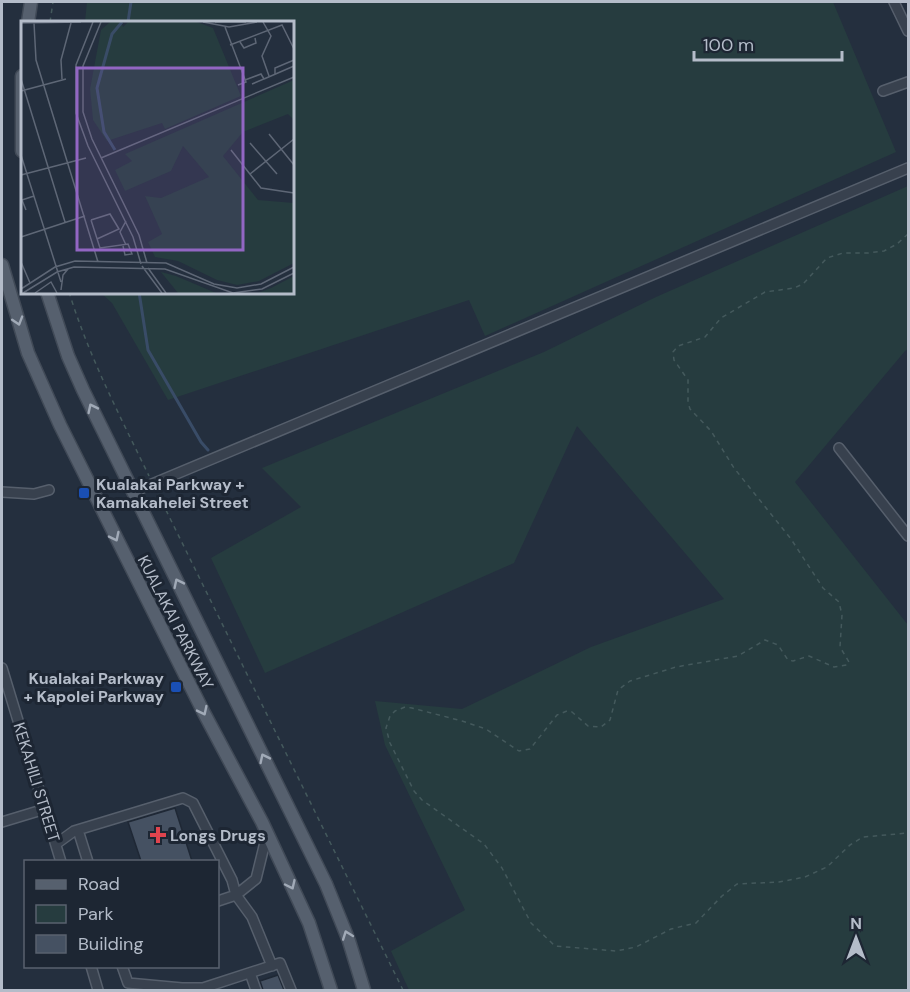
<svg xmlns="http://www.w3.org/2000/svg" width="910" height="992" font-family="'DM Sans',sans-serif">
<rect width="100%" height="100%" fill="#242f3e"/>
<path fill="#263c3f" d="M87,2H833L896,152L485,336L469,300L168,400L112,303L101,293L292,292V22H85Z
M908,186V349L905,351L795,482L908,625V990H409L391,951L465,910L385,745L375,701L462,709L591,647L724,599L577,426L514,563L265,673L211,558L301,507L262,468L544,352L656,297Z"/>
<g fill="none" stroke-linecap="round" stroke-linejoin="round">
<path stroke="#394c67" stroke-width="3" d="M128,22L131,2
M139,292L148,350L201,442L208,450"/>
</g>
<path fill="#455162" stroke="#1f2835" stroke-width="1.5" d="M175,808L192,861H141L128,822Z
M278,975L284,990H263L260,981Z"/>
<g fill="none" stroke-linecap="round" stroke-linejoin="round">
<g stroke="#565f6c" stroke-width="12">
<path id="minor" d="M894,2L908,31
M883,91L908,82
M839,448L908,536
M2,492L34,494L49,490
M133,492L908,168
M2,668L61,862
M2,822L45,809
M78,830L88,862
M267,834L256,879L236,895L252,917L272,966
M56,844L74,831L183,798L193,803L232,880L236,895L218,901
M91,966L98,990
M122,966L128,983L182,988H203L280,963L291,990
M250,973L256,990"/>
</g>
<g stroke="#414a57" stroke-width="15">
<path id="major" d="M28,22L31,2
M22,76V151
M2,265L28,353L60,425L204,713L262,822L309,923L331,990
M47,292L68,356L83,390L326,884L349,941L364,990"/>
</g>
<path stroke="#44595c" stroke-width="1.5" stroke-dasharray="4.5 4.5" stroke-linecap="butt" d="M50,22L53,2
M908,234L897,244L884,251L868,253H843L827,258L803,284L794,288L765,292L721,318L705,337L678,346L673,352L674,360L688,380V402L690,409L711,431L734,468L791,539L823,588L839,602L842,615L840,647L849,662L847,665L834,667L809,656L793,661L788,660L778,645L765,640L738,656L676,667L630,681L618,690L610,720L601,727L588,726L572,712L567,711L557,715L530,749L519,751L486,729L462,721L412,708L405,707L395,711L390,716L386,728L390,743L414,791L422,800L484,844L502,868L531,923L555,946L616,951L636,947L671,929L696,923L722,896L737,884L779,882L805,877L827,867L850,845L863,837L908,833
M69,292C89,357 120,416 149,476
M158,494L403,990"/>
<use href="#minor" stroke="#38414e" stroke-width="9"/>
<use href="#major" stroke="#56606e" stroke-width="12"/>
</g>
<defs><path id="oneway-chevron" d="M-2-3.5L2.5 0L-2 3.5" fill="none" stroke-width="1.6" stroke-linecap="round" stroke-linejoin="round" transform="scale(1.5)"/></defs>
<g stroke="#a1aab7">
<use href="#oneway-chevron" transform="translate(18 321) rotate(73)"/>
<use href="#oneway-chevron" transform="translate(92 408) rotate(-116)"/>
<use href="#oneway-chevron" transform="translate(115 537) rotate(64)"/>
<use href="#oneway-chevron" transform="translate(178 583) rotate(-116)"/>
<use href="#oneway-chevron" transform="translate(203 711) rotate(64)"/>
<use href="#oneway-chevron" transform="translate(264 758) rotate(-116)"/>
<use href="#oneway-chevron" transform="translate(291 885) rotate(65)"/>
<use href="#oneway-chevron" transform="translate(347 935) rotate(-110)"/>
</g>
<g fill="#1a4fb4" stroke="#1d2633" stroke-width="2">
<rect x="78" y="487" width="12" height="12" rx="3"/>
<rect x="170" y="681" width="12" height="12" rx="3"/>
</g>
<path fill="#e0444e" stroke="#1d2633" stroke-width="2" d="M155 826h6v6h6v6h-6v6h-6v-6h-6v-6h6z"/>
<g text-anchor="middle" stroke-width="6" stroke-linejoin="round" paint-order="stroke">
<g font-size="16" font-weight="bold" fill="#b4bcc9" stroke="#1d2633" text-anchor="start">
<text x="96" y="490">Kualakai Parkway +<tspan x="96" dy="18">Kamakahelei Street</tspan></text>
<text x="164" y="684" text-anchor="end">Kualakai Parkway<tspan x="164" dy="18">+ Kapolei Parkway</tspan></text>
<text x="170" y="841">Longs Drugs</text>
</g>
<g font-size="16" fill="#b4bcc9" stroke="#1d2633">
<text transform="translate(176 622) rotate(63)" y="6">KUALAKAI PARKWAY</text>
<text transform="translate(37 782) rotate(73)" y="6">KEKAHILI STREET</text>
</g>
</g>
<g transform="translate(21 21)">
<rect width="273" height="273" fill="#242f3e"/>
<path d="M89,1H100L102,6L107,1H176L192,7L220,75L144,108L141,102L86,120L72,99L69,68L80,9ZM273,59V99L267,93L222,111L202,135L237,179L273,182V242L238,260L216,264L196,259L157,240L134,236L127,221L141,213L124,175L140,177L188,156L162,125L150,150L104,170L94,149L111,140L104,133ZM140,251L155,255L195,272H157ZM273,255V272H237L250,267Z" fill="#263c3f"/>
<path fill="none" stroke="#394c67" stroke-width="3" d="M94,129L83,111L76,67L91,13L101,1"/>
<path fill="none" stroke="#5e6776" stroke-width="1.5" d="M72,1L55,44V92L67,125L112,216L120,243M80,1L62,45V91L71,118L118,214L126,242M182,1L208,6L236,1M194,1H225M242,1L250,15L241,35L248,55M0,2L60,1M13,2L15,39L77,241M204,6L225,61L217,64M219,21L223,27L235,22L234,17M209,24L261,4L273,28M254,53V47L273,39M0,58L44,201M41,58L40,39L50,2M243,58L273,45M224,59L240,53L243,58L231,63M0,70L45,58M248,113L273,144M229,122L256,153M210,129L240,167L273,172M0,134L40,261M80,137L273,56M229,153L273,118M0,154L65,137M5,189L1,179L13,175M70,199L79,227L107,223L111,233L104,234L102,225M70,199L89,193L98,208L76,218M105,200L99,211L105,224M0,216L64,195M0,241L9,262M121,245L141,272M127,247L145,272M0,268L34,246L54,240L145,242L193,263L216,267L240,263L273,246M40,269L42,254L47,248M2,272L36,251L53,246L144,248L212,272L241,268L273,252M14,272L30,261L36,272"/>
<path fill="#9266c3" fill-opacity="0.15" stroke="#9266c3" stroke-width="3" d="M56,47H222V229H56Z"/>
<rect width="273" height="273" fill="none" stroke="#b4bcc9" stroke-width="3"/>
</g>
<rect width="910" height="992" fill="none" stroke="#b4bcc9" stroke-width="6"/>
<rect x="24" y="860" width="195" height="108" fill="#1d2633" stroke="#59626f" stroke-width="1.5"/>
<rect x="36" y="880" width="30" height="9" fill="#56606e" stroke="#59626f" stroke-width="1.5"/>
<text x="78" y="890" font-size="18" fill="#b4bcc9">Road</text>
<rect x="36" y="905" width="30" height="18" fill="#263c3f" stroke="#59626f" stroke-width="1.5"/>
<text x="78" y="920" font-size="18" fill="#b4bcc9">Park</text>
<rect x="36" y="935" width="30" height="18" fill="#455162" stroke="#59626f" stroke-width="1.5"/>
<text x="78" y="950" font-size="18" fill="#b4bcc9">Building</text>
<g transform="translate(856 938)" stroke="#1d2633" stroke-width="4.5" paint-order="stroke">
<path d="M0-4.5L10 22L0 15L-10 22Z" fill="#b4bcc9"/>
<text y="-9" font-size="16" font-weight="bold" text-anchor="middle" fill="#b4bcc9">N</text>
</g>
<path d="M694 51v9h148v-9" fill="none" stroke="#b4bcc9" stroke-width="3"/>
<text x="703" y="51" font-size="18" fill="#b4bcc9" stroke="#1d2633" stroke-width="4.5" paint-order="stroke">100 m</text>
</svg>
